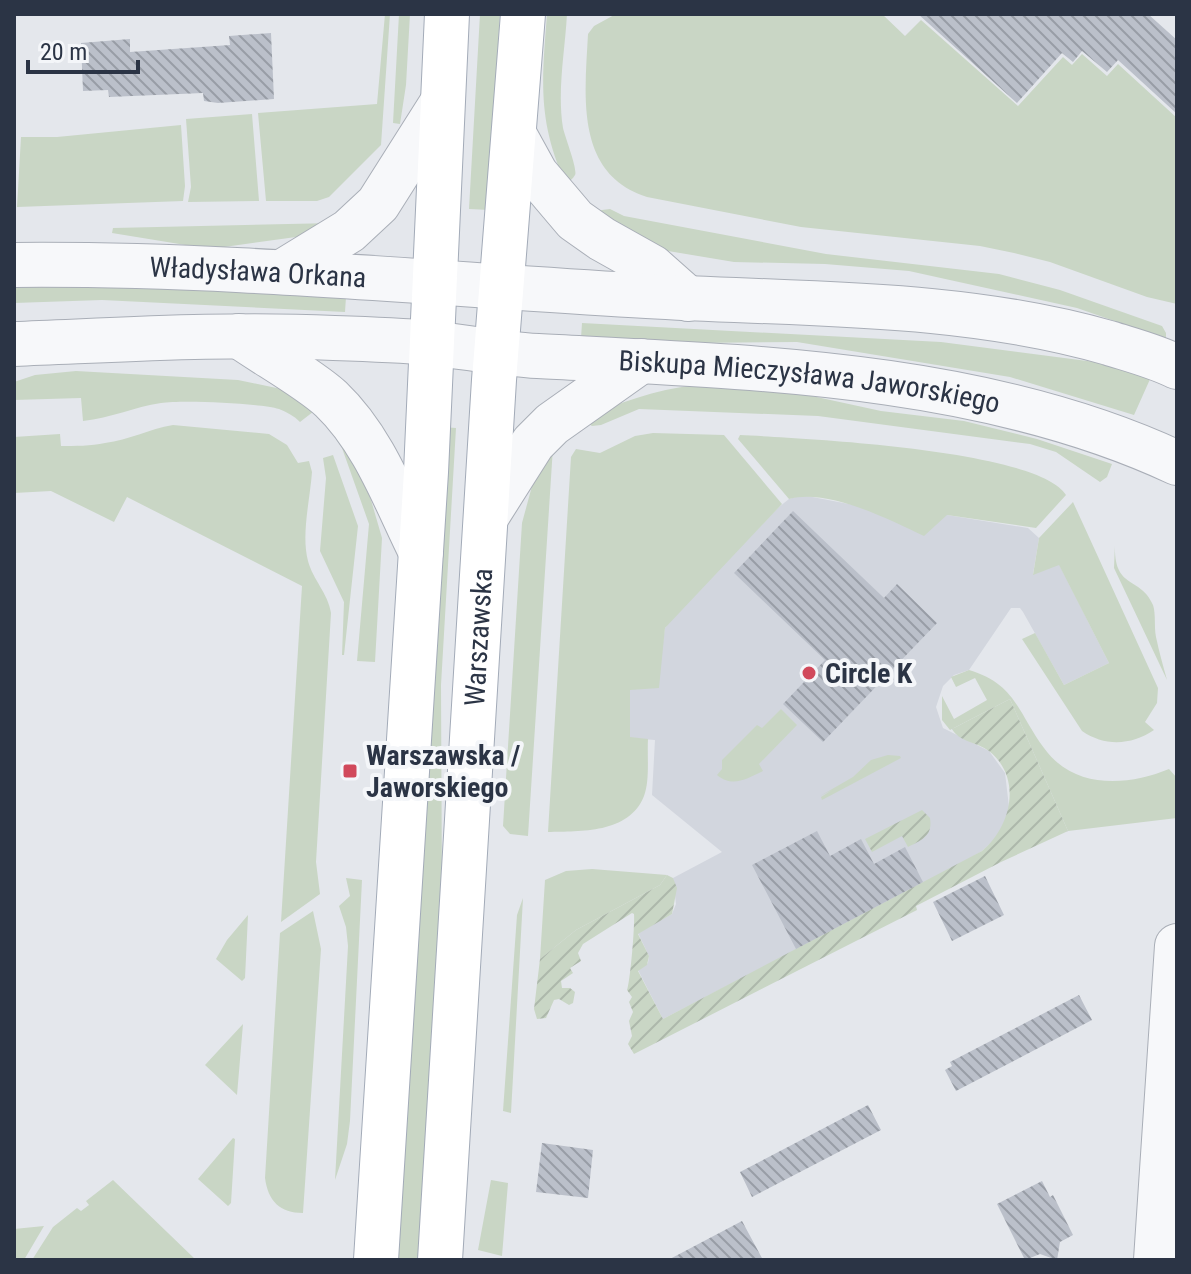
<svg xmlns="http://www.w3.org/2000/svg" width="1191" height="1274" font-family="'Roboto Condensed',sans-serif">
<defs>
<pattern id="garden-furrows" width="10" height="10" patternUnits="userSpaceOnUse" patternTransform="scale(2)"><rect width="10" height="10" fill="#c9d6c5"/><path d="M-1 1l2-2M0 10L10 0M9 11l2-2" fill="none" stroke="#adb8ab"/></pattern>
<pattern id="building-back-hatch" width="6" height="6" patternUnits="userSpaceOnUse" patternTransform="scale(2)"><rect width="6" height="6" fill="#bbc0ca"/><path d="M-1 5l2 2M0 0l6 6M5-1l2 2" fill="none" stroke="#989da6"/></pattern>
</defs>
<rect width="100%" height="100%" fill="#e4e7ec"/>
<path fill="#d2d6de" d="M802,495L854,505L877,513L947,515L1028,528L1039,538L1033,574L1059,564L1109,663L1064,685L1023,612L1020,608H1011L969,670L954,675L943,686L936,707L943,728L989,751L1005,773L1009,807L1006,821L996,838L982,851L959,865L663,1019L638,970L648,963L649,956L638,933L672,914L676,904L673,878L722,852L652,795L655,740L630,738V690L662,648L665,628L675,615L779,507L789,499Z"/>
<path fill="#c9d6c5" d="M385,14H390L381,145L329,197L317,201H266L258,113L377,104Z
M399,14H410L406,85L400,124L393,123Z
M480,14H500L488,195L490,210L469,209Z
M547,14H567C565,51 557,91 563,128C565,137 578,170 575,175C573,179 569,181 566,184C537,121 542,80 547,14Z
M616,14H882L905,36L921,20L1018,106L1063,57L1072,65L1082,54L1107,76L1118,64L1177,118V304L1147,297L1050,262L1014,253L980,246L801,227L647,197C574,174 585,94 588,34L594,26Z
M252,114L259,201L188,202L191,187L186,119Z
M181,125L185,186L183,201L17,207L21,137H57Z
M610,209L624,216L826,254L999,274L1060,290L1162,326L1166,333V339L1077,308L909,271L825,264L734,262L668,251L630,239L592,216L602,210Z
M334,223L296,237L210,249L112,233L113,228Z
M101,285L346,297L345,312L102,300L14,303V286Z
M582,323L941,342L1118,365L1151,377L1134,415L1010,377L797,342L689,343L581,338Z
M76,371L238,380L286,390L318,408L300,422C294,416 287,412 279,409C258,403 183,400 161,403C134,407 111,418 83,421L81,398L14,400V382L35,375Z
M695,385L789,391L881,411L964,421L1037,439L1112,464L1107,477L1100,482L1056,452L1030,444L818,416L639,409L601,425L592,426L583,420C619,402 655,390 695,385Z
M173,425L269,434L287,445L298,463L309,461L312,472C310,500 301,535 308,561C313,580 328,593 331,613L316,862L320,894L281,922L302,586L127,497L114,522L51,491L14,493V437L60,434L61,446C75,446 91,446 105,443C129,440 149,429 173,425Z
M443,427L456,428L441,685L442,900L421,1260H396Z
M653,433L724,435L782,504L665,628L659,688L630,690V737L648,739C647,756 650,780 644,796C629,834 580,831 548,832L571,457L576,449L600,453L635,436Z
M740,435C799,438 1038,449 1066,495L1036,528L947,515L924,536C890,520 828,488 789,499L738,439Z
M343,437L371,500L382,538L375,662L357,661L369,524L342,448L336,439Z
M553,447L528,836L510,834L503,826L522,523L535,475Z
M333,455L358,526L344,655H342L344,602L320,551L326,478L323,458Z
M1073,502L1158,688L1157,703L1145,722L1154,730C1132,745 1105,747 1082,731L1022,639L1035,633L1064,685L1109,663L1059,565L1033,575L1039,538Z
M1115,543C1113,591 1140,575 1153,605C1156,614 1154,627 1156,637C1159,651 1163,666 1167,680L1114,568Z
M969,670C1016,684 1018,713 1044,748C1074,790 1128,786 1169,769L1177,778V818L1068,831L1010,699L950,730L942,720V696L954,719L987,700L975,678L956,687L951,677Z
M781,709L797,725L759,764L763,771C746,779 733,788 717,775L722,769V760L757,725L762,728Z
M888,755L900,756L901,758L822,800L821,797L832,790L820,796L853,777L871,760Z
M592,869L667,875L660,885L576,930L540,959L545,880L566,871Z
M346,878L362,880L350,1121L347,1144L335,1180L348,946L346,927L339,906L350,896Z
M523,898L511,1113L503,1111L517,915Z
M313,911L321,949L303,1213C280,1213 268,1201 265,1178L280,933Z
M248,915L245,978L242,981L216,959L227,940Z
M243,1024L237,1095L205,1065Z
M233,1138L235,1139L231,1203L228,1206L198,1179Z
M113,1180L195,1259V1260H32L53,1227L77,1208L81,1211L89,1205L86,1201Z
M491,1180L508,1183L502,1256L478,1250Z
M44,1226L24,1260H14V1229Z"/>
<path fill="url(#garden-furrows)" d="M1010,699L1068,831L1001,862L916,906L917,910L634,1054L628,1044L632,1036L629,1021L633,1012L629,1002L632,997L627,990C630,983 635,926 634,914L632,913L583,944L578,953L581,961L570,968L573,973L561,981L562,988H570L575,992L573,1003L569,1005L559,999L554,1000L546,1018L537,1019L534,1009L540,959L576,930L660,885L667,875L673,878L677,888L672,914L638,934L649,956L647,965L638,971L663,1019L982,851C1011,827 1023,778 989,751C977,742 959,742 952,729Z
M922,810L930,818C933,836 922,840 908,847L902,836L872,852L865,839Z"/>
<path fill="url(#building-back-hatch)" d="M918,14H1148L1177,40V114L1118,60L1107,72L1082,51L1073,62L1062,53L1017,103Z
M271,33L274,99L218,103L204,101L203,93L109,97L108,90L83,91L81,43L130,39V52L230,45L229,36Z
M793,511L884,598L897,584L937,623L823,742L783,704L825,660L734,573Z
M817,831L830,856L861,839L874,864L905,847L923,882L796,949L752,865Z
M985,876L1004,915L952,941L933,902Z
M1079,995L1092,1020L956,1091L945,1070L952,1066L950,1062Z
M868,1105L881,1130L752,1197L740,1172Z
M542,1143L593,1150L588,1198L536,1192Z
M1042,1181L1050,1197L1053,1195L1073,1235L1060,1242L1057,1260L1040,1254L1025,1260L997,1204Z
M742,1221L763,1260H668Z"/>
<g fill="none" stroke-linecap="round" stroke-linejoin="round">
<g stroke="#a9aeb7" stroke-width="46">
<g id="minor">
<path d="M514,134L536,174L575,220L602,239L652,267L688,299"/>
<path id="s1" d="M14,265C225,263 436,284 647,296C800,305 960,300 1109,343C1131,350 1155,356 1177,367"/>
<path d="M282,272L349,231L378,204L442,103"/>
<path d="M239,336C266,355 308,378 331,399C374,440 395,500 421,552"/>
<path id="s2" d="M14,344C120,340 227,333 334,338C366,339 398,340 430,343C466,347 501,354 538,356C749,367 982,372 1177,463"/>
<path d="M488,514L533,443L552,424L641,361"/>
<path d="M1156,1260L1177,946"/>
</g>
</g>
<g stroke="#a3abb8" stroke-width="46">
<g id="major">
<path d="M376,1260L426,472L447,14"/>
<path id="s3" d="M440,1260L494,380L523,14"/>
</g>
</g>
<use href="#minor" stroke="#f7f8fa" stroke-width="44"/>
<use href="#major" stroke="#fff" stroke-width="44"/>
</g>
<g fill="#d1495b" stroke="#f4f6f9" stroke-width="3">
<circle cx="809" cy="673" r="8"/>
<rect x="342" y="763" width="16" height="16" rx="4"/>
</g>
<g text-anchor="middle" stroke-width="8" stroke-linejoin="round" paint-order="stroke">
<g font-size="28" fill="#2b3445" stroke="#f4f6f9">
<text dy="10" stroke="none"><textPath href="#s1" startOffset="244">Władysława Orkana</textPath></text>
<text dy="10" stroke="none"><textPath href="#s2" startOffset="798">Biskupa Mieczysława Jaworskiego</textPath></text>
<text dy="10" stroke="none"><textPath href="#s3" startOffset="624">Warszawska</textPath></text>
</g>
<g font-size="28" font-weight="bold" fill="#2b3445" stroke="#f4f6f9" text-anchor="start">
<text x="825" y="683">Circle K</text>
<text x="366" y="765">Warszawska /<tspan x="366" dy="32">Jaworskiego</tspan></text>
</g>
</g>
<rect width="1191" height="1274" fill="none" stroke="#2b3445" stroke-width="32"/>
<path d="M28 60v12h110v-12" fill="none" stroke="#2b3445" stroke-width="4"/>
<text x="40" y="60" font-size="24" fill="#2b3445" stroke="#f4f6f9" stroke-width="6" paint-order="stroke">20 m</text>
</svg>
